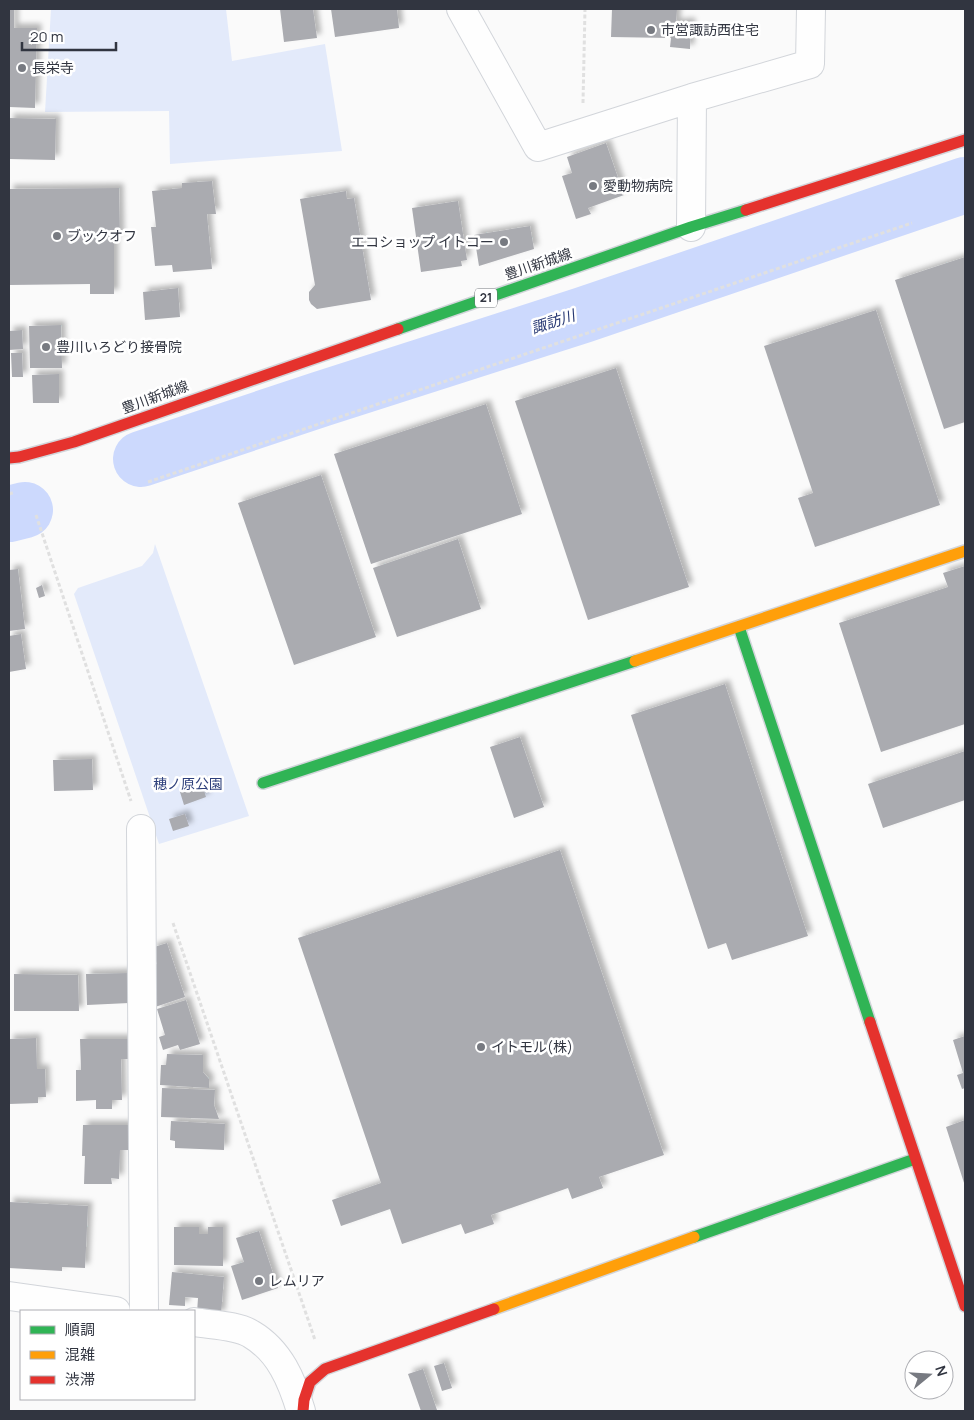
<svg xmlns="http://www.w3.org/2000/svg" width="974" height="1420" font-family="Manrope,'Noto Sans JP',sans-serif">
<defs>
<filter id="shadow"><feDropShadow dx="4.5" dy="-4.5" stdDeviation="2.5" flood-color="#0004"/></filter>
</defs>
<rect width="100%" height="100%" fill="#fafafa"/>
<path fill="#e3eafa" d="M51,9H226L232,61L325,44L342,151L170,164L169,111L45,112Z
M155,544L249,816L159,844L74,594L78,588L142,566L153,553Z"/>
<g fill="none" stroke-linecap="round" stroke-linejoin="round">
<path stroke="#ccd9fd" stroke-width="56" d="M141,459L321,399L583,315L965,185
M9,514L25,510"/>
</g>
<path fill="#aaabb0" filter="url(#shadow)" d="M9,9H14V28H37L35,108L9,107Z
M280,9H313L317,38L284,42Z
M331,9H397L399,28L335,37Z
M612,9H677L676,23L691,22L690,49L670,47L671,38L611,37Z
M9,118L56,119L55,160L9,159Z
M606,143L624,195L588,208L591,214L576,219L562,176L572,173L567,157Z
M212,181L216,214H207L212,269L173,272L172,265L155,266L151,227H156L152,191L182,188V183Z
M119,188L120,238H114V294H90V284L9,285V189Z
M346,191L347,199L354,198L371,300L317,309L311,304L309,300V292L315,285L300,199Z
M458,201L467,260L461,261L462,266L421,272L412,208Z
M530,226L534,249L479,266L474,235Z
M965,257V422L944,429L895,280Z
M178,288L180,317L145,320L143,292Z
M876,310L940,505L815,547L798,498L813,493L764,346Z
M61,325L62,368H30L29,326Z
M22,330L23,349L9,350V331Z
M11,353H22L23,377H12Z
M616,368L689,587L588,620L515,401Z
M59,374V403H33L32,375Z
M486,404L522,514L371,564L334,454Z
M321,475L376,637L294,665L238,503Z
M458,539L481,609L397,637L373,568Z
M965,566V724L881,752L839,623L948,587L943,573Z
M18,569L25,629L9,631V570Z
M42,585L45,596L39,598L36,588Z
M21,634L26,669L9,672V636Z
M725,684L808,936L732,960L726,943L708,949L631,715Z
M520,737L544,807L514,818L490,747Z
M965,751V800L883,828L868,784Z
M92,759L93,790L54,791L53,760Z
M202,784L206,797L184,805L180,792Z
M185,814L189,826L173,831L169,819Z
M560,850L664,1155L599,1177L603,1188L572,1199L568,1188L491,1215L494,1224L465,1234L461,1224L402,1244L390,1209L341,1226L332,1200L381,1183L298,938Z
M167,943L185,997L152,1008L151,965L157,964L151,948Z
M129,973V1003L87,1005L86,974Z
M14,974L78,975L79,1011H14Z
M186,1000L200,1044L180,1050L178,1045L163,1050L159,1037L165,1035L157,1009Z
M965,1036V1088L962,1089L957,1075L963,1073L953,1040Z
M36,1038L37,1069H45L46,1097H38V1103L9,1104V1039Z
M80,1039H128V1059H121L122,1100H112V1109H96V1100L76,1101V1070H81Z
M167,1054L203,1055V1072L209,1079V1088L160,1085L161,1065H166Z
M162,1088L215,1090L214,1105L219,1119L161,1117Z
M965,1120V1186L946,1127Z
M171,1121L225,1124L224,1150L175,1148V1141L170,1140Z
M83,1125H128V1150H120L119,1179L111,1178L112,1184H84L85,1156H82Z
M9,1202L88,1206L85,1268L62,1267V1271L9,1268Z
M174,1227H199V1234H208V1227H223V1266L174,1265Z
M259,1231L278,1288L242,1300L231,1266L244,1262L236,1238Z
M172,1272L224,1277L221,1315L197,1313L198,1298L185,1297V1306L169,1305Z
M444,1363L452,1388L442,1391L434,1366Z
M423,1369L437,1410L434,1411H421L408,1374Z"/>
<g fill="none" stroke-linecap="round" stroke-linejoin="round">
<g stroke="#d2d5da" stroke-width="30">
<path id="street" d="M461,9L538,147L692,98
M691,227L692,98L810,64L811,9
M141,829L144,1311
M9,1296L116,1311
M194,1322C211,1325 237,1325 251,1334C280,1351 292,1381 301,1411"/>
</g>
<g stroke="#d2d5da" stroke-width="14">
<path id="fast" d="M398,329L691,227L746,210
M739,627L870,1022
M263,783L635,661
M694,1237L915,1159"/>
</g>
<g stroke="#d2d5da" stroke-width="14">
<path id="slow" d="M635,661L965,551
M494,1309L694,1237"/>
</g>
<g stroke="#d2d5da" stroke-width="14">
<path id="jam" d="M746,210L965,140
M9,458L19,457L74,442L398,329
M870,1022L965,1306
M303,1411L304,1400L310,1382L325,1369L494,1309"/>
</g>
<path stroke="#e0e0e0" stroke-width="3" stroke-dasharray="4 2.5" stroke-linecap="butt" d="M583,103L585,9
M148,482L912,223
M9,494L15,492
M36,515L131,801
M173,923L315,1340"/>
<use href="#street" stroke="#fefefe" stroke-width="28"/>
<use href="#fast" stroke="#30b455" stroke-width="11"/>
<use href="#slow" stroke="#ff9f0a" stroke-width="11"/>
<use href="#jam" stroke="#e5322d" stroke-width="11"/>
</g>
<g fill="#777a81" stroke="#fff" stroke-width="2">
<circle cx="651" cy="30" r="5"/>
<circle cx="22" cy="68" r="5"/>
<circle cx="593" cy="186" r="5"/>
<circle cx="57" cy="236" r="5"/>
<circle cx="504" cy="242" r="5"/>
<circle cx="46" cy="347" r="5"/>
<circle cx="481" cy="1047" r="5"/>
<circle cx="259" cy="1281" r="5"/>
</g>
<g text-anchor="middle" stroke-width="5" stroke-linejoin="round" paint-order="stroke">
<rect fill="#fff" stroke="#6f7279" stroke-width="1" x="475" y="288.5" width="22" height="19" rx="4"/>
<g font-size="12" font-weight="bold" fill="#313540">
<text x="486" y="302">21</text>
</g>
<g font-size="14" fill="#313540" stroke="#fff" text-anchor="start">
<text x="661" y="35">市営諏訪西住宅</text>
<text x="32" y="73">長栄寺</text>
<text x="603" y="191">愛動物病院</text>
<text x="67" y="241">ブックオフ</text>
<text x="494" y="247" text-anchor="end">エコショップ イトコー</text>
<text x="56" y="352">豊川いろどり接骨院</text>
<text x="491" y="1052">イトモル(株)</text>
<text x="269" y="1286">レムリア</text>
</g>
<g font-size="14" fill="#313540" stroke="#fff">
<text transform="translate(538 264) rotate(-19)" y="5">豊川新城線</text>
<text transform="translate(155 397) rotate(-20)" y="5">豊川新城線</text>
</g>
<g font-size="14" fill="#2e407c" stroke="#fff">
<text x="188" y="789">穂ノ原公園</text>
</g>
<g font-size="15" font-style="italic" fill="#283974" stroke="#fff">
<text transform="translate(553 322) rotate(-18)" y="5">諏訪川</text>
</g>
</g>
<rect width="974" height="1420" fill="none" stroke="#313540" stroke-width="20"/>
<rect x="20" y="1310" width="175" height="90" fill="#ffffff" stroke="#adaeb3"/>
<rect x="30" y="1326" width="25" height="8" fill="#30b455" stroke="#adaeb3"/>
<text x="65" y="1335" font-size="15" fill="#313540">順調</text>
<rect x="30" y="1351" width="25" height="8" fill="#ff9f0a" stroke="#adaeb3"/>
<text x="65" y="1360" font-size="15" fill="#313540">混雑</text>
<rect x="30" y="1376" width="25" height="8" fill="#e5322d" stroke="#adaeb3"/>
<text x="65" y="1385" font-size="15" fill="#313540">渋滞</text>
<g transform="translate(929 1375) rotate(72)"><circle r="24" fill="#ffffff" stroke="#adaeb3"/>
<path d="M0-4L9 19L0 12L-9 19Z" fill="#777a81"/>
<text y="-8" font-size="14" font-weight="bold" text-anchor="middle" fill="#313540">N</text>
</g>
<path d="M22 42v8h94v-8" fill="none" stroke="#313540" stroke-width="2.5"/>
<text x="30" y="42" font-size="15" fill="#313540" stroke="#ffffff" stroke-width="4" paint-order="stroke">20 m</text>
</svg>
